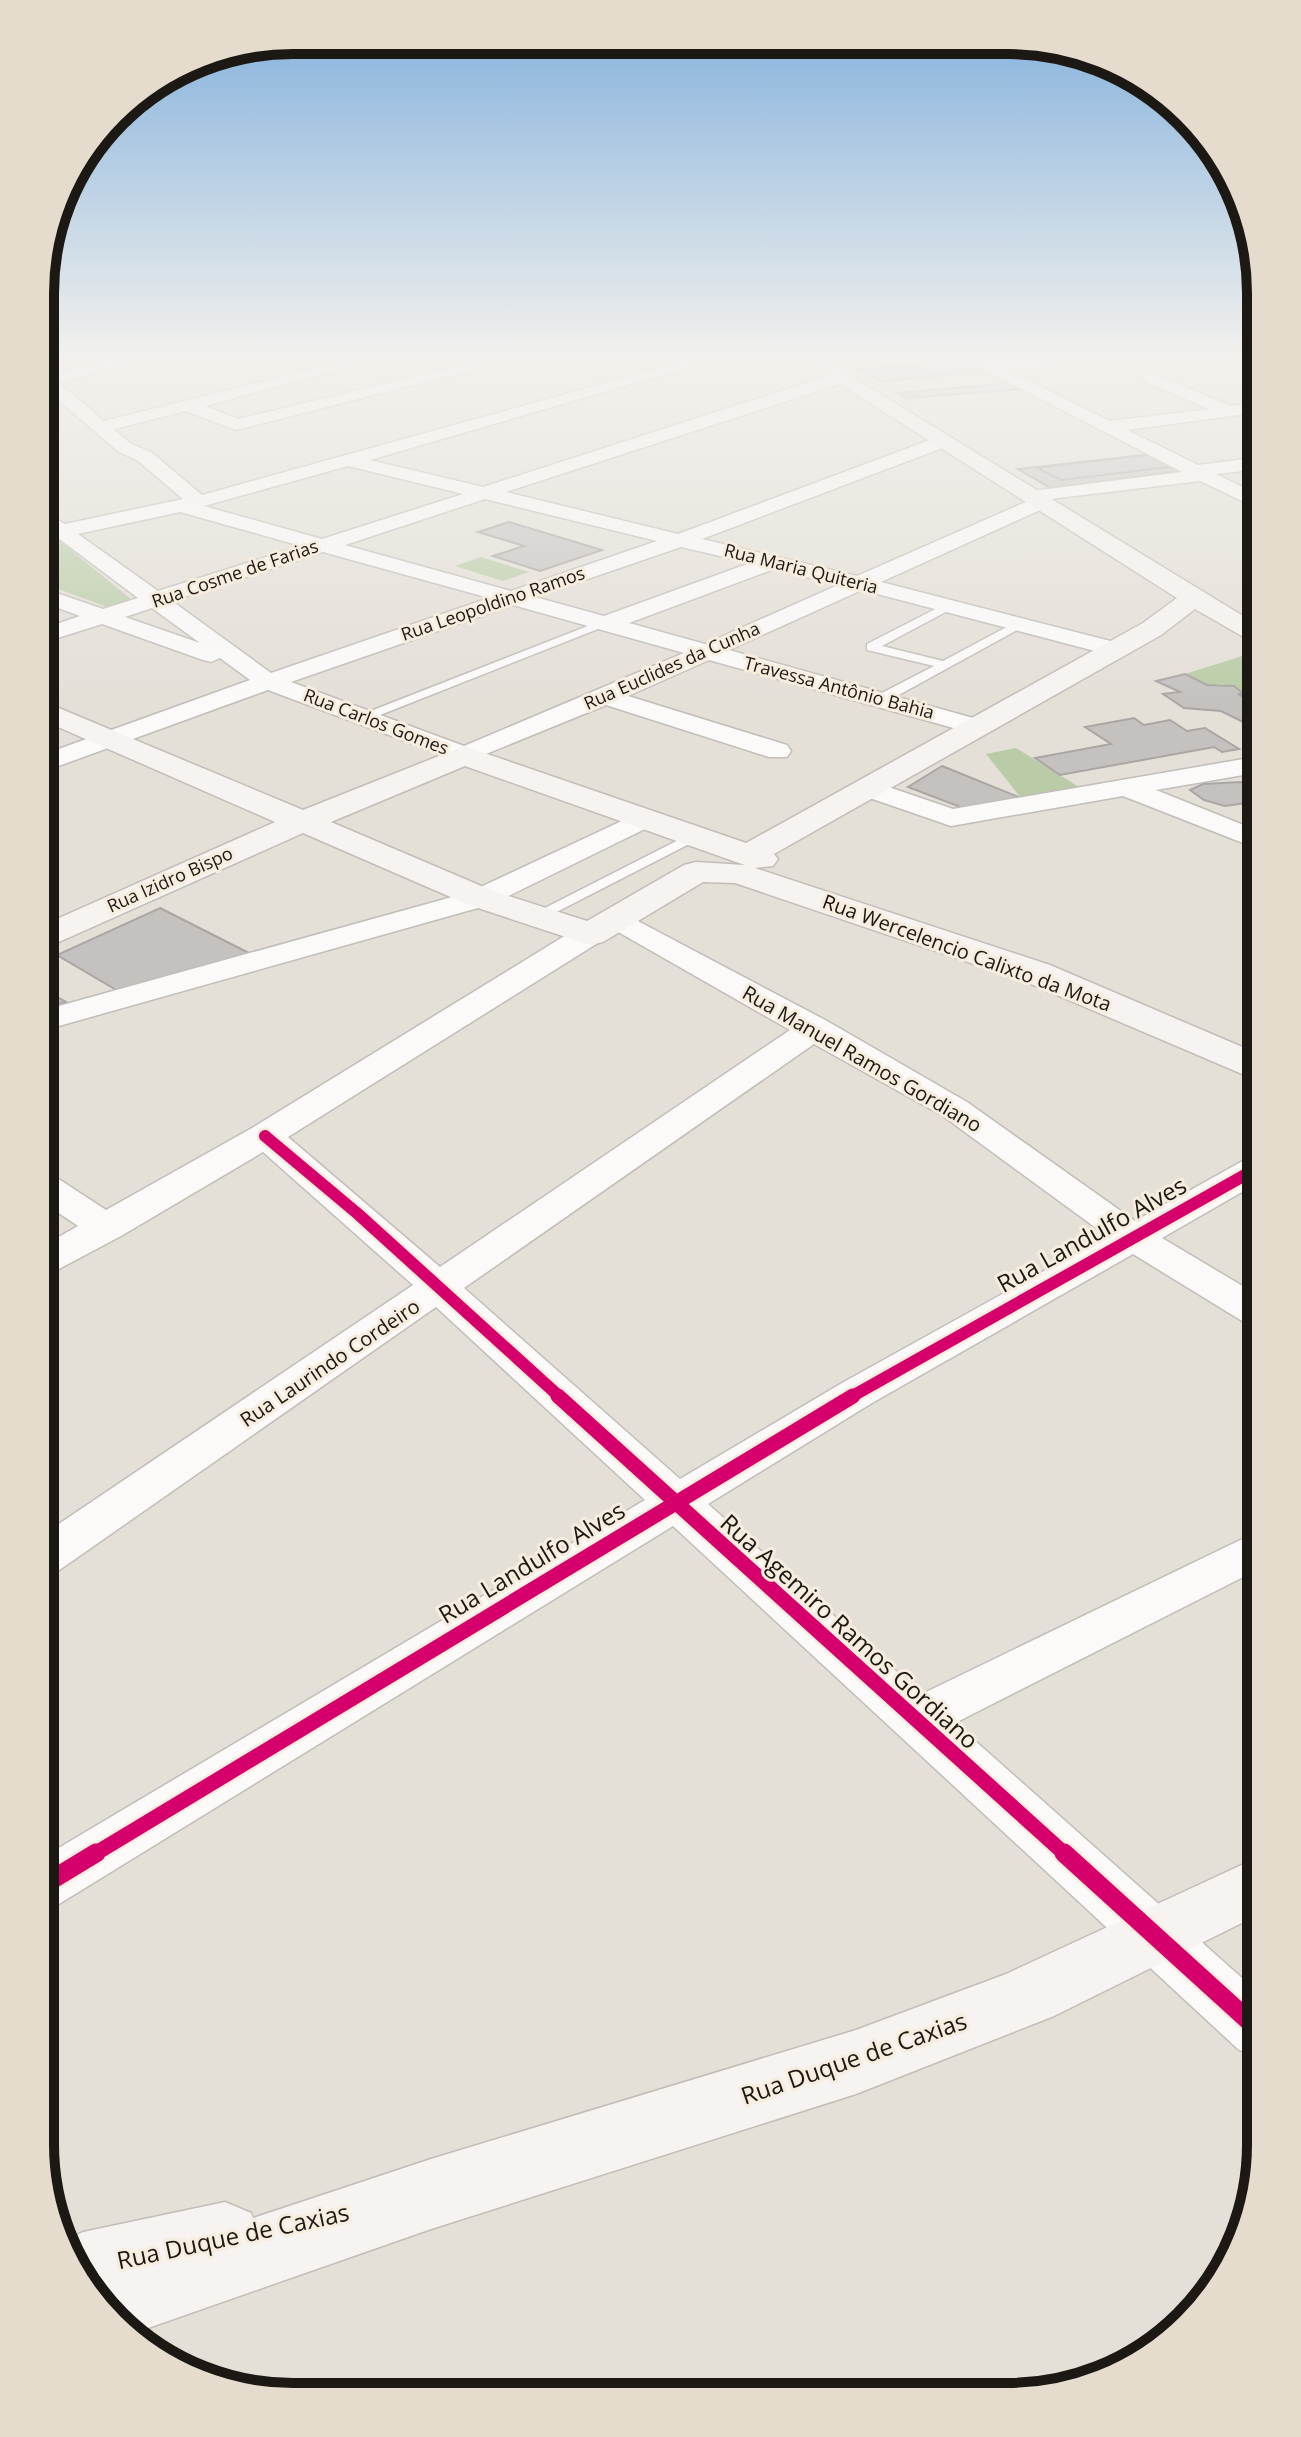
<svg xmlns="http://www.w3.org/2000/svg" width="1301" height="2437" font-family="'Open Sans',sans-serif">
<rect width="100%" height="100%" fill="#e4dfd7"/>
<path fill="#bacca7" d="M54,539L61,542L132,600L107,607L42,583V541Z
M481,557L529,572L503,581L455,566Z
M1261,650V705L1238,694L1243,693L1223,684L1207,685L1185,674Z
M1016,748L1079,787L1021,798L986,754Z"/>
<path fill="#c5c1bf" stroke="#aaa6a4" stroke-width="2" d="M969,361L988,370L881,382L859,369Z
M1013,383L1023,389L907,398L897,393Z
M1153,454L1189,470L1052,489L1018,469Z
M1153,454L1178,466L1061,480L1037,468Z
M509,522L602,550L540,571L493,556L524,546L478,532Z
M1185,674L1207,685L1234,686L1244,694H1238L1261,705V717L1253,719L1261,723L1247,724L1221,711L1184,708L1163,694L1180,692L1156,681Z
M1134,718L1144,725L1170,720L1187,731L1205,728L1239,749L1222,752L1214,747L1060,775L1035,758L1111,744L1085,727Z
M942,766L1021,798L963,808L908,787Z
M1241,782L1261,795V801L1225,806L1204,800L1190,790L1203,784Z
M160,908L251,954L118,991L57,955Z
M41,988L66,1002L41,1009Z"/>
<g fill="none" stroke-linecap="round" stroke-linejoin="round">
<g stroke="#c1bdb8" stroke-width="3">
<path id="lane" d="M951,601L957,605L955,607L882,646L943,661L1020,620L1030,623L886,702H876V696L934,666L867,650V644Z
M603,620L613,623L370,719L358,716Z
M694,832L701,836L699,839L543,919H531L529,916Z"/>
</g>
<g stroke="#c1bdb8" stroke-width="3">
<path id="street" d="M106,361H132L59,383L104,421L345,361H371L205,406L238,419L476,362L484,367L236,430L186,411L114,429L131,444L151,452L202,495L685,361H710L370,460L483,487L834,374H846V382L506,492L678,534L938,437H950V445L702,539L857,576L1028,501L1021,496L1024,492L1182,472L968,361H1065L1057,366L1007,370L1110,421L1209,409L1143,381L1141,377L1149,372L1231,406L1261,402V412L1127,430L1198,465L1261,457V469L1216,474L1261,496V510L1200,481L1050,499L1049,506L881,582L1122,644L1126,649L1122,654L1114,656L862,590L729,650L984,721L988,726L975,734L709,660L628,696L787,745L791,751L787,757H769L606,705L464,763L268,690L42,772V755L250,680L220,658L211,662L203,660L102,624L42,643V629L80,616L42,602V588L103,609L138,598L58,538L42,541L45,528L42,511L65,524L183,499L137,460L119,452L42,386V372L50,375ZM348,466L463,494L322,539L204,506ZM485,499L657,541L511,591L345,545ZM180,512L301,546L158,591L78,534ZM681,547L750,563L604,616L535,597ZM323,552L489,598L271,673L172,601ZM774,569L838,585L705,644L629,623ZM513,605L684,653L464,746L291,682ZM152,608L200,643L125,617Z
M1233,361L1261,363V374L1235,364Z
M1261,756V772L1156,790L1261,832V850L1123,796L951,826L861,795L857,789L861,783L871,781L953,809Z
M643,811L653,813L657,819L653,825L492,904L41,1031V1011L470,892Z
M617,910L827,1021L967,1102L1135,1221L1248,1158L1261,1155V1181L1162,1238L1261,1297V1328L1247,1324L1133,1254L872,1403L708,1504L922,1694L1261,1530V1568L955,1723L1260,1994V2057L1239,2050L673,1526L59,1904L40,1910V1859L645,1500L436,1307L58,1571L41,1576V1536L413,1285L263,1152L121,1236L55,1271L41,1275V1247L78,1226L41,1201V1173L54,1176L106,1210L252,1128L579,927H601L605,934L601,941L288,1137L440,1267L790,1030L606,925L602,919L606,913ZM814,1044L943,1116L1107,1236L842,1383L680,1479L464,1288Z"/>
</g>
<g stroke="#c1bdb8" stroke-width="3">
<path id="secondary" d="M804,361H826L1261,627V647L1195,609L1161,635L774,854L778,859L773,866L755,868L1050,965L1261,1055V1082L1024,981L735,883L703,882L603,942L590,945L469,905L303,833L41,950V926L275,822L42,720V701L303,810L464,746L746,843L1143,623L1177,598ZM465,766L736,862L745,865L696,862L684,865L587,921L493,891L331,822Z
M1261,1856L1260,1914L1054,2016L856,2094L431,2229L128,2335L63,2241L83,2232L225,2202L251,2213L253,2218L431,2159L856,2030L1006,1974Z"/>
</g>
<use href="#lane" fill="#fbfaf9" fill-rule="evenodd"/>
<use href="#street" fill="#fbfaf9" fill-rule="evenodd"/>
<use href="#secondary" fill="#f6f3f0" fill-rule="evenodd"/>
<g stroke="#f7edde" stroke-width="17">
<path id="cycleway-far2" d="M265,1136L358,1214L561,1398
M849,1398L1261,1166"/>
</g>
<g stroke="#f7edde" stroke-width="20">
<path id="cycleway-far1" d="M558,1396L1066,1855
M93,1855L853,1396"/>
</g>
<g stroke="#f7edde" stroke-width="24">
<path id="cycleway" d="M1064,1853L1260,2031
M40,1887L96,1853"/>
</g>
<use href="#cycleway-far2" stroke="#d6006c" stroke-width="12"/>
<use href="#cycleway-far1" stroke="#d6006c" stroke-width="15"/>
<use href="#cycleway" stroke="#d6006c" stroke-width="19"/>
</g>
<linearGradient id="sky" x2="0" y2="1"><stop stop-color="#80afdc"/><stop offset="0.51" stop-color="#f3f1ed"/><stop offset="1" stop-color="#f3f1ed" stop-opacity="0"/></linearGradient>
<rect width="1301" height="702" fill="url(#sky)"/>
<g text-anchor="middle" stroke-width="6" stroke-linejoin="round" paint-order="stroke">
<g font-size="18" fill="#1c1813" stroke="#f7edde">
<text transform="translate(801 569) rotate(14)" y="6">Rua Maria Quiteria</text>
<text transform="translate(235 574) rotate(-19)" y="6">Rua Cosme de Farias</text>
<text transform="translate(493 604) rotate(-19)" y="6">Rua Leopoldino Ramos</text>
<text transform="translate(672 666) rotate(-24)" y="6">Rua Euclides da Cunha</text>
<text transform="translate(839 688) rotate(15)" y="6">Travessa Antônio Bahia</text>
<text transform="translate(376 722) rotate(21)" y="6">Rua Carlos Gomes</text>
<text transform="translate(170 880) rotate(-24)" y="6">Rua Izidro Bispo</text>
</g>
<g font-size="20" fill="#1c1813" stroke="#f7edde">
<text transform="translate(967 953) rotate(20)" y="7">Rua Wercelencio Calixto da Mota</text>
<text transform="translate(862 1059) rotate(30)" y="7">Rua Manuel Ramos Gordiano</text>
<text transform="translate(330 1363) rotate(-34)" y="7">Rua Laurindo Cordeiro</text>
</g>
<g font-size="24" fill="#1c1813" stroke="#f7edde">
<text transform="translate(1092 1235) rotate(-29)" y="8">Rua Landulfo Alves</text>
<text transform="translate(532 1563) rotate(-31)" y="8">Rua Landulfo Alves</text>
<text transform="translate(849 1632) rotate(42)" y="8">Rua Agemiro Ramos Gordiano</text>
<text transform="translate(854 2059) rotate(-19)" y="8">Rua Duque de Caxias</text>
<text transform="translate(233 2237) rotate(-12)" y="8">Rua Duque de Caxias</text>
</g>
</g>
<path d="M0 0H1301V2437H0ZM293 54H1008A239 239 0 0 1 1247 293V2144A239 239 0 0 1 1008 2383H293A239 239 0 0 1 54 2144V293A239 239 0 0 1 293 54Z" fill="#e5dcce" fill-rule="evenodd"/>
<path fill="none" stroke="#1c1813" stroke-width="10" d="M293 54H1008A239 239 0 0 1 1247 293V2144A239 239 0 0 1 1008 2383H293A239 239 0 0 1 54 2144V293A239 239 0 0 1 293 54Z"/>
</svg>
